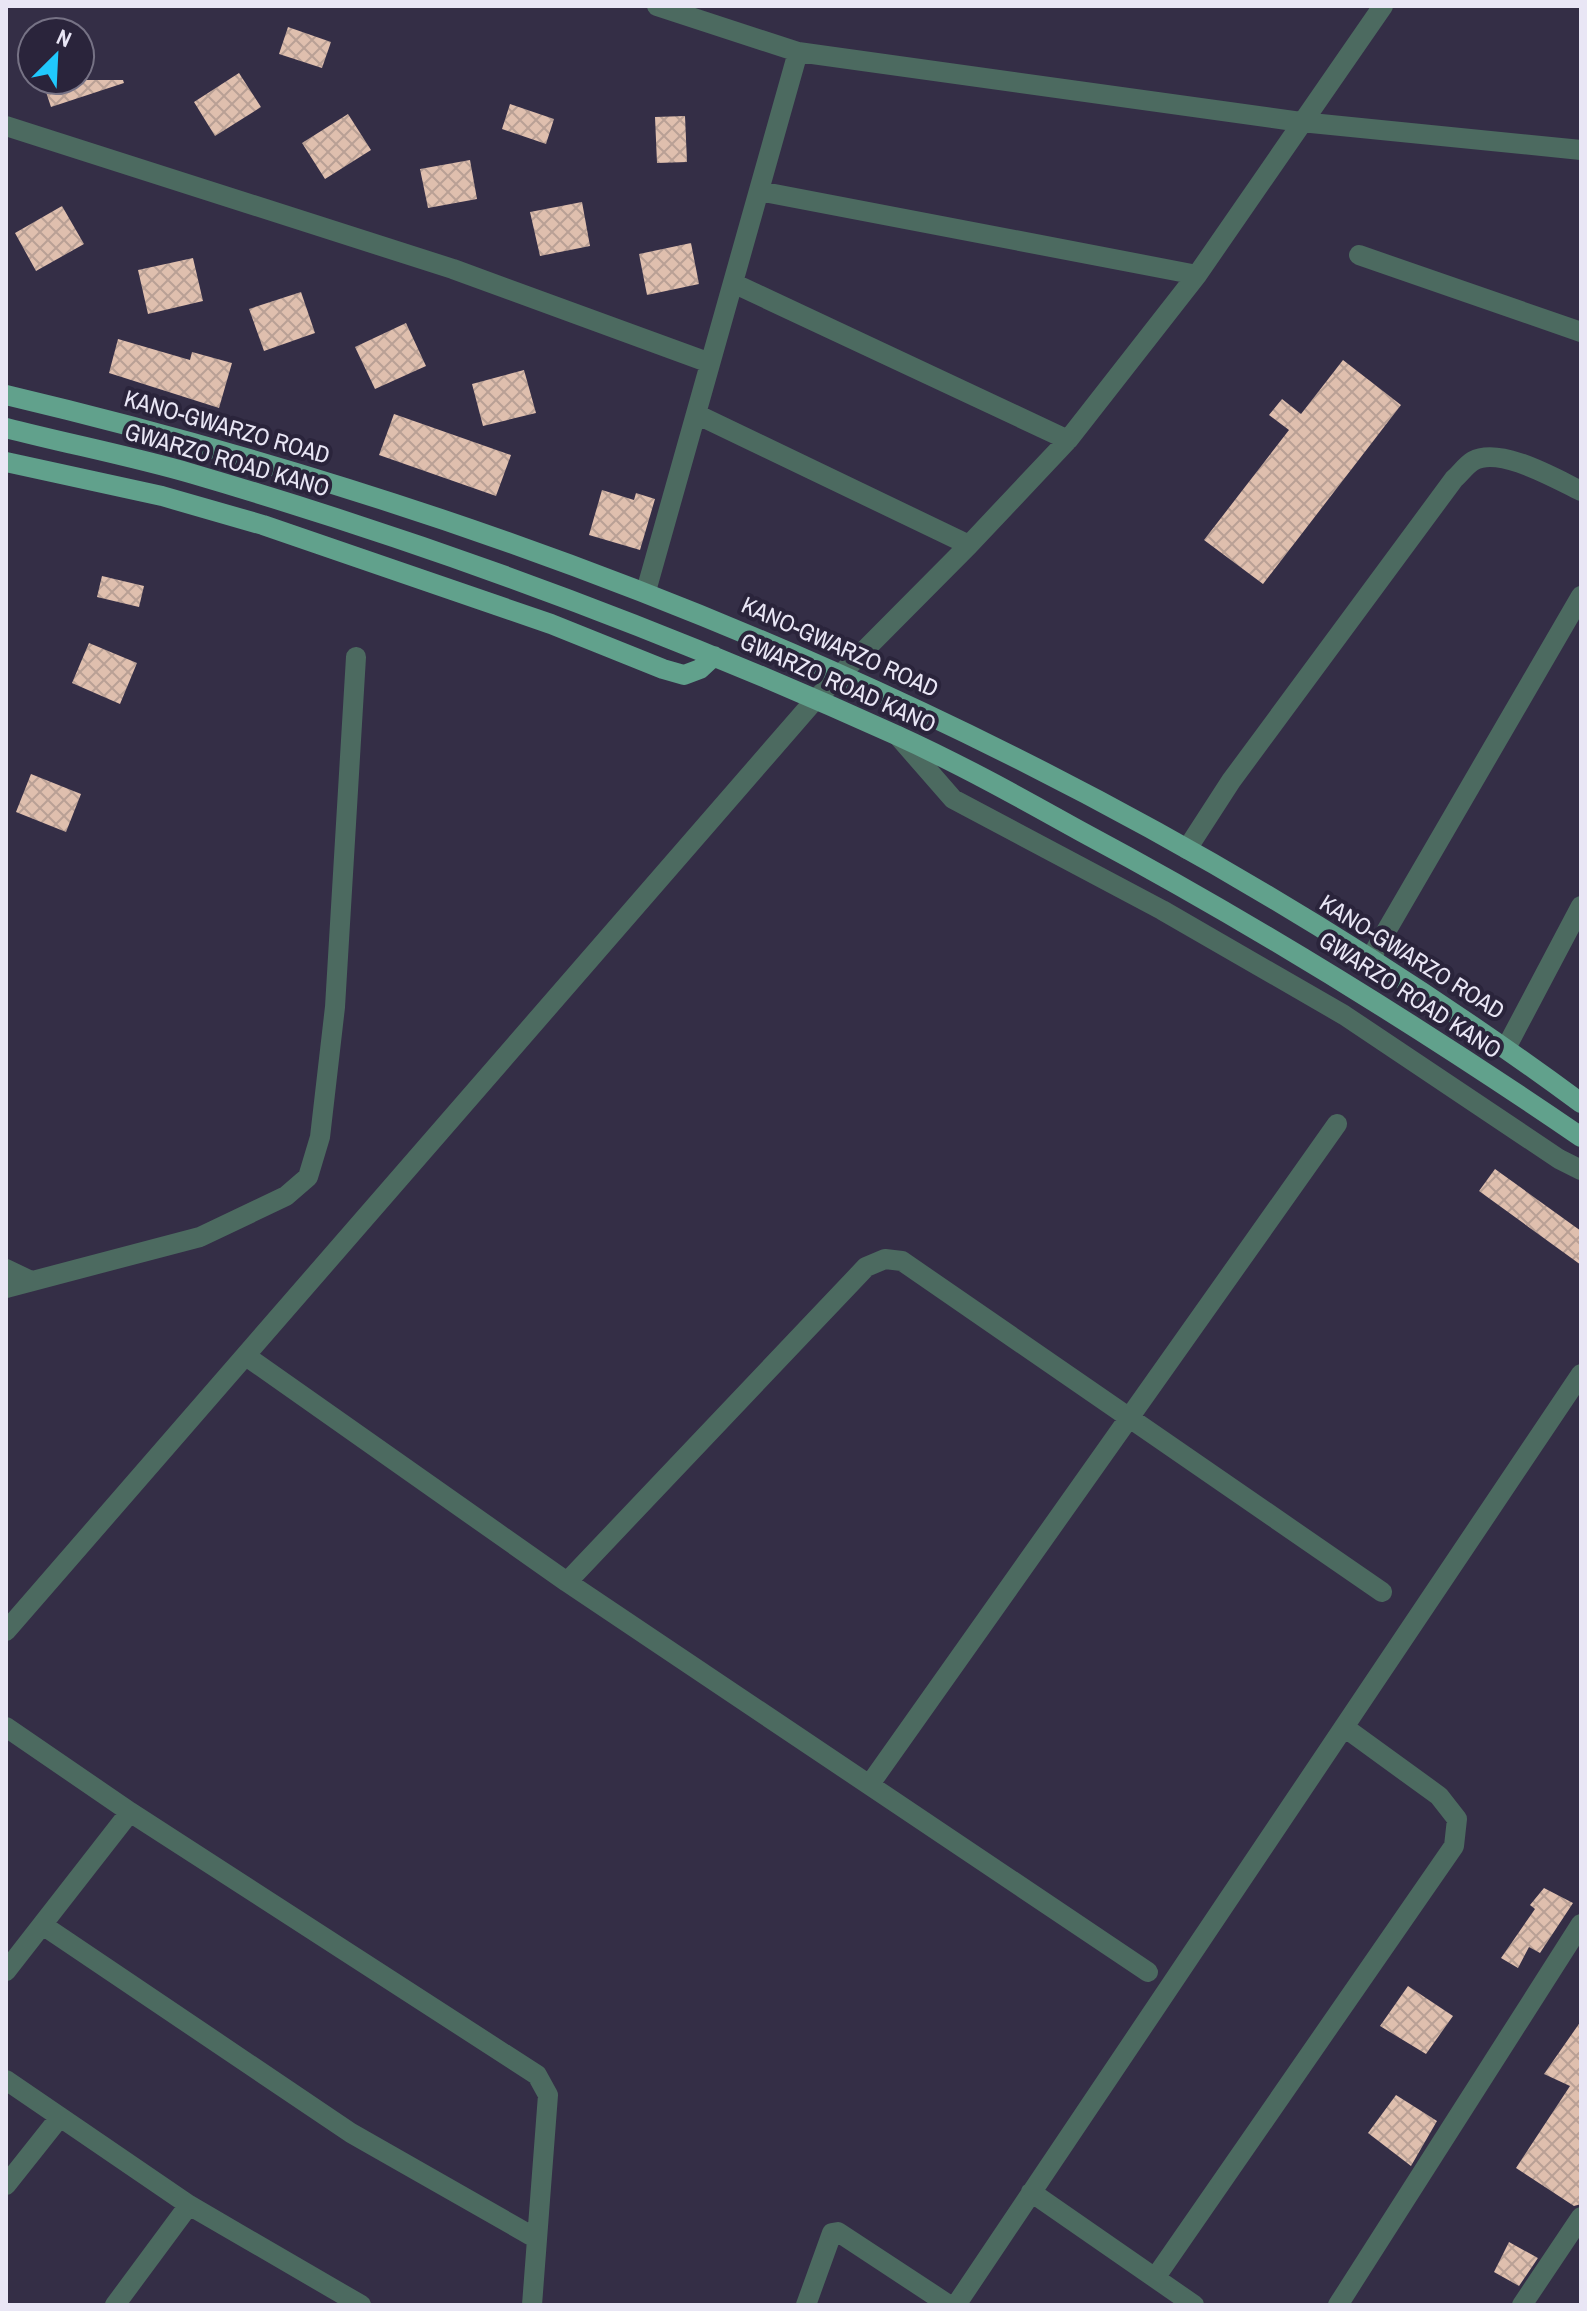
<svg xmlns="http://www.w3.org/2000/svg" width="1587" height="2311" font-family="'Archivo Narrow',sans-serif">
<defs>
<pattern id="building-cross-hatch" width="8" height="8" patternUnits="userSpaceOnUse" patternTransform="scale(2)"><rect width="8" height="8" fill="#dfbfae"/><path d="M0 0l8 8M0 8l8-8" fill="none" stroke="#b9a095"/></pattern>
</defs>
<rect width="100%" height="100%" fill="#342e46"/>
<path fill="url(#building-cross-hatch)" d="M288,27L331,42L322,68L279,54Z
M239,73L261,107L215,136L194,102Z
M42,80H123L124,83L51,107Z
M510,104L554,119L546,144L502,129Z
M348,114L371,150L325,179L302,143Z
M685,116L687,162L657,163L655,117Z
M470,160L477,199L428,208L420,169Z
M582,202L590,246L540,256L530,212Z
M62,206L84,244L36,271L15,233Z
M691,243L699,284L647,295L639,254Z
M193,258L203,301L148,314L138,270Z
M301,292L315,333L264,351L249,309Z
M406,323L426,366L375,389L355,347Z
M118,339L190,360L192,352L232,363L219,408L109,373Z
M1343,360L1401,405L1263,584L1204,540L1289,430L1269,415L1282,399L1301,414Z
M524,370L536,413L483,426L472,384Z
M394,414L511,455L496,496L379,455Z
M602,490L634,500L636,493L655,499L640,550L589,535Z
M102,576L144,586L139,607L97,597Z
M89,643L137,663L120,704L72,683Z
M31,774L81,794L66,832L16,812Z
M1495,1169L1581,1231V1265L1479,1191Z
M1544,1888L1573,1903L1540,1953L1529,1947L1518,1968L1501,1958L1535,1909L1530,1905Z
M1408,1986L1453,2016L1426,2054L1380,2026Z
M1581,2021V2204L1574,2206L1516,2168L1570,2086L1544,2074Z
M1396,2095L1437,2121L1411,2166L1368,2133Z
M1509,2242L1538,2258L1519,2286L1494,2272Z"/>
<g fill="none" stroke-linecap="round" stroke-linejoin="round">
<path stroke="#4c6a60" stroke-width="20" d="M657,6L798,52L1301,122L1581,150
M6,126L453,269L710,363
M759,191L1197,275
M1359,255L1581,332
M733,283L1068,440
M696,414L969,545
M646,591L798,52
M898,736L953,799L1162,910L1344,1015L1559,1159L1581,1170
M1187,849L1231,781L1454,479C1460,474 1466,465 1473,461C1500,446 1556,479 1581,491
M1370,959L1581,596
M1506,1048L1581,906
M6,1269L29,1280
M6,1288L200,1237L286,1196L308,1177L320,1137L335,1007L356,657
M246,1356L567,1582L1148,1972
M567,1582L866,1267L885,1259L902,1261L1382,1592
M6,1631L814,701L969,545L1068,440L1197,275L1383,6
M6,1727L130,1812L537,2075L548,2095L532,2305
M870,1784L1337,1124
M44,1926L351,2133L537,2239
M6,1971L130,1812
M6,2080L189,2205L361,2305
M6,2185L60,2117
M1031,2192L1194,2305
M1155,2278L1454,1846L1457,1819L1439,1796L1344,1727
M115,2305L189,2205
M806,2305L832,2233L838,2232L949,2305
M956,2305L1581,1374
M1338,2305L1581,1924
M1522,2305L1581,2217"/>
<path stroke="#61a18c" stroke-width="20" d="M6,395C569,528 1114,759 1581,1103
M6,428C68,444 131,456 193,474C432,544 669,632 896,735C960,764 1021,798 1082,832C1254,924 1420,1027 1581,1137
M6,462L162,496L263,525L551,624L663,669L684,675L700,669L714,656"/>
</g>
<g text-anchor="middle" stroke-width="8" stroke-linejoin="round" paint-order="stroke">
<g font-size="24" fill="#e9e6f5" stroke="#2a243b">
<text transform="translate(227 427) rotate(16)" y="8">KANO-GWARZO ROAD</text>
<text transform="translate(227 460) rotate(16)" y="8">GWARZO ROAD KANO</text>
<text transform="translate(840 647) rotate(24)" y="8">KANO-GWARZO ROAD</text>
<text transform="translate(838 683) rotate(24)" y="8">GWARZO ROAD KANO</text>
<text transform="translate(1412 957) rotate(32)" y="8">KANO-GWARZO ROAD</text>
<text transform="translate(1410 995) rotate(33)" y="8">GWARZO ROAD KANO</text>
</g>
</g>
<rect width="1587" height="2311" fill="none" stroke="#e9e6f5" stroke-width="16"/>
<g transform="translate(56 56) rotate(24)"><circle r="38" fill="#2a243b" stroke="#767285" stroke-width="2"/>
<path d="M0-6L14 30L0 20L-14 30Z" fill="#20c9fd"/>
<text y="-12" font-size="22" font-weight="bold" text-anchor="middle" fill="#e9e6f5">N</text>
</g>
</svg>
